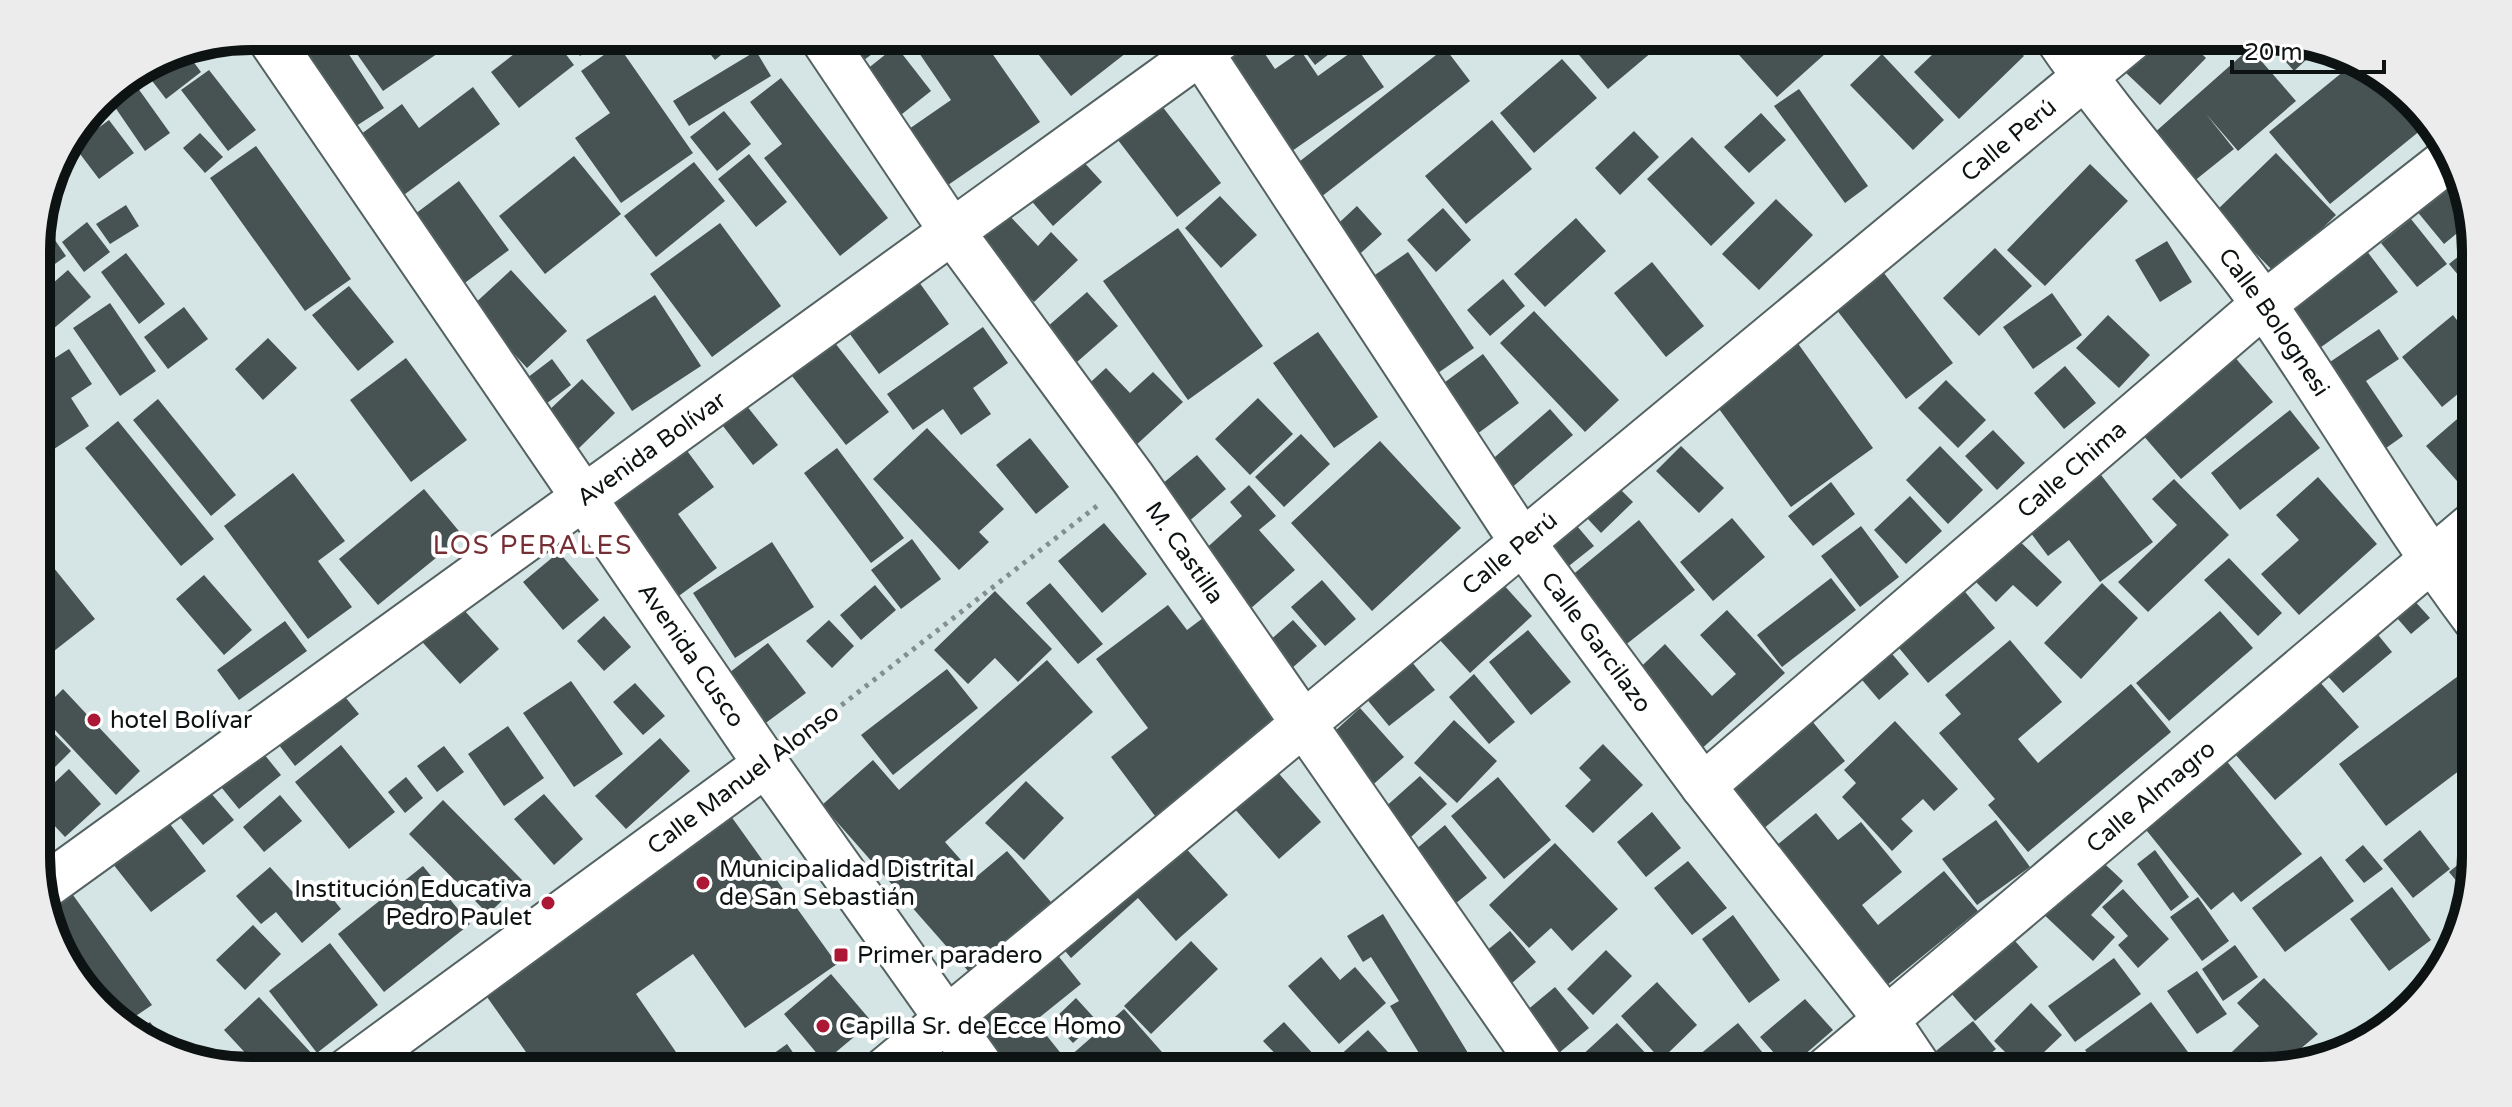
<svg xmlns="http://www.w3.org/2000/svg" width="2512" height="1107" font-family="'Varela Round',sans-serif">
<rect width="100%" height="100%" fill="#d5e4e4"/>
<path fill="#475353" d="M315,36H337L384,108L350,130L295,49Z
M383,36H463L383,91L357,54Z
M537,36H552L574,65L519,108L491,72Z
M564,36H607L580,56Z
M642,36H664L651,47Z
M696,36H744L715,60Z
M836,36H897L857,65Z
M932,36H980L1040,122L948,185L909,129L951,100L915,47Z
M1024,36H1113L1126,53L1071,96Z
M1243,36H1253L1275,69L1301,51L1318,76L1357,48L1384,87L1282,158L1212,57Z
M1293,36H1352L1315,65Z
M1563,36H1671L1608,89Z
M1722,36H1845L1777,97Z
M1952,36H2004L2024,56L1959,119L1914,72Z
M2158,36H2183L2206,58L2160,105L2124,71Z
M2209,36H2248L2226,55Z
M2270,38L2316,47L2318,49L2294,71L2267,41Z
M618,45L693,153L621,203L575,138L610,113L581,71Z
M896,46L931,91L897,118L861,74Z
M1445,48L1470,81L1321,197L1295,165Z
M2250,48L2296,101L2238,151L2206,114L2234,149L2193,182L2153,134Z
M184,49L201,72L166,99L143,69L169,52Z
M756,51L771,76L689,126L673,101Z
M1882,54L1944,120L1913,150L1850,85Z
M1562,59L1597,98L1534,153L1500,113Z
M2355,62L2432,121L2330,204L2269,132Z
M209,70L256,130L228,151L181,90Z
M130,77L170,133L145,151L106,94Z
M781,78L888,218L840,256L764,158L782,144L750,102Z
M473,87L500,124L397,200L353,140L402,104L419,128Z
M1799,89L1868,186L1845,203L1774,106Z
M1152,93L1221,183L1177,217L1108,127Z
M724,111L751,144L717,171L690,137Z
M1761,113L1786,140L1749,173L1724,147Z
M109,120L134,153L99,179L74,146Z
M1492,120L1532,169L1466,224L1425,176Z
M1634,131L1659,157L1620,195L1595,168Z
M200,133L223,157L205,173L183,148Z
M1692,137L1755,203L1711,246L1647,179Z
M256,146L351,279L305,311L210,178Z
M1070,147L1102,182L1053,226L1022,190Z
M2276,153L2336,215L2276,274L2215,212Z
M749,154L787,202L756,227L718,179Z
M574,156L621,214L545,274L499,216Z
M694,162L725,201L656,257L624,216Z
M2090,164L2128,201L2045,286L2007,250Z
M2452,170L2473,220L2444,244L2411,204Z
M459,181L509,250L458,288L407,220Z
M1220,196L1257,235L1221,268L1185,228Z
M1776,199L1813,235L1759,290L1722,254Z
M126,205L139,226L110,244L96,224Z
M1357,206L1382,234L1353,260L1328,233Z
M1443,208L1471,240L1436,272L1407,240Z
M1008,214L1038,246L1051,232L1078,260L1034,302L978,243Z
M1576,218L1606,251L1545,307L1514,274Z
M2411,219L2447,264L2417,287L2381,243Z
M41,220L66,256L37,277L36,237Z
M87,222L110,252L84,272L62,242Z
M720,223L781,306L712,357L650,274Z
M2474,227V294L2449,264L2470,247L2462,237Z
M1178,228L1263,346L1188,400L1103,281Z
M2167,241L2192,282L2160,302L2135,260Z
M2363,246L2398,292L2317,350L2284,305Z
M1995,248L2032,286L1979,336L1943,298Z
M1408,252L1474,348L1425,382L1359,286Z
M126,253L165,304L139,324L101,272Z
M1652,262L1704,326L1666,357L1614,293Z
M1877,264L1953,363L1906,399L1829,300Z
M909,268L949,324L879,374L839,319Z
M68,270L91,297L53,329L37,310V297Z
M511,270L567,331L527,368L471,307Z
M1503,279L1525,306L1490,336L1467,310Z
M349,286L394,342L358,371L312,315Z
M1087,292L1118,326L1069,369L1038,335Z
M2052,293L2082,335L2033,369L2003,327Z
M655,295L701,366L632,411L586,340Z
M110,303L156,371L120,396L73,328Z
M184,307L208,339L168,369L144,337Z
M1534,311L1619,400L1585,432L1500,343Z
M2108,315L2150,355L2119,388L2076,348Z
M2453,315L2474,342L2475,380L2442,407L2402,357Z
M983,327L1008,363L973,388L991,414L961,435L943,409L913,430L887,394Z
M2379,329L2399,359L2366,381L2403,436L2379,453L2321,368Z
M1318,332L1378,417L1334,448L1273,363Z
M828,334L889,412L846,445L785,367Z
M268,338L297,368L263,400L235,369Z
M1794,338L1873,448L1791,507L1711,398Z
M37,348L47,363L69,349L92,384L71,398L89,426L51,451L37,430Z
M2227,348L2273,402L2181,479L2135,426Z
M1483,354L1519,403L1469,440L1433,391Z
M406,358L467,440L411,482L350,400Z
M552,359L571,385L542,407L523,381Z
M2065,366L2096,403L2064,429L2034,393Z
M1106,368L1130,393L1153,372L1183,402L1134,447L1081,391Z
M582,379L615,413L576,451L543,416Z
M1946,380L1986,420L1958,448L1918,408Z
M2475,390V414L2463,399Z
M738,395L778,445L753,465L713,413Z
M1258,398L1293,434L1250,475L1215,439Z
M158,399L236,495L211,516L133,420Z
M1550,409L1573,435L1502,496L1480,470Z
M2290,410L2320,448L2240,510L2211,473Z
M2463,414L2475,427V465L2457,481L2426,446Z
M118,421L214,539L181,566L85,448Z
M927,428L1004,509L979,532L989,542L959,570L873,479Z
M1993,430L2025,463L1997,490L1965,456Z
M1301,434L1330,464L1284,507L1255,477Z
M1030,438L1069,487L1036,514L996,465Z
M679,440L714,487L678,514L717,568L676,598L602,498Z
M1380,441L1461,528L1372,611L1291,523Z
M1681,446L1724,488L1699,513L1656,471Z
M1940,446L1983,490L1948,524L1906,480Z
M837,448L904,538L871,563L804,473Z
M1197,455L1226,489L1186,524L1156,489Z
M2091,462L2153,542L2100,582L2069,540L2048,556L2019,517Z
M293,473L345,541L318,561L352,607L308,639L224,526Z
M1606,475L1633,502L1601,533L1574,504Z
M2318,477L2377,544L2299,615L2261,574L2299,540L2276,515Z
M2174,479L2229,535L2148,612L2118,582L2177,525L2152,499Z
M1831,482L1855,514L1813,546L1788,516Z
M1249,485L1276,516L1259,530L1295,570L1250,609L1201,553L1242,516L1230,502Z
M424,489L463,536L378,605L339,559Z
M1910,496L1942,531L1906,564L1874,530Z
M1566,513L1594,546L1555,577L1528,544Z
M1732,518L1765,557L1713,601L1680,562Z
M1639,520L1695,590L1614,654L1559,586Z
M1104,523L1147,574L1102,613L1058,561Z
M1861,526L1899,577L1860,607L1821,556Z
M2010,532L2062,582L2037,607L2013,585L1996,602L1969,575Z
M2475,533V606L2439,564Z
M912,539L941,579L901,609L871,570Z
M772,542L814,607L735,658L693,593Z
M37,547L95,619L54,651L37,630Z
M559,552L599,600L563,630L523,582Z
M2229,558L2282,613L2258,636L2204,580Z
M204,575L252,630L224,655L176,599Z
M1952,576L1995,628L1928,683L1885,631Z
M1831,578L1856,610L1782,667L1757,635Z
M1322,580L1356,619L1325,646L1291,607Z
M1050,583L1103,644L1078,664L1026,603Z
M1502,583L1532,616L1470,673L1439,639Z
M2102,583L2138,618L2081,679L2044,643Z
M875,585L896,610L861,640L840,615Z
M2403,588L2430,618L2411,634L2384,603Z
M995,591L1052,649L1018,682L995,658L968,684L934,650Z
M455,600L499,649L460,684L416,635Z
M1168,605L1187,630L1207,615L1287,723L1158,820L1111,757L1148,728L1096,659Z
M1727,610L1785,673L1697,753L1629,678L1665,644L1712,696L1736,674L1700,635Z
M2220,611L2253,648L2169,721L2136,683Z
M604,616L631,647L604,671L577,641Z
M829,620L854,646L832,668L806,641Z
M1293,620L1317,646L1282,677L1258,651Z
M2366,620L2392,652L2343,693L2316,663Z
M285,621L307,651L239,700L217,670Z
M1528,630L1571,682L1531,715L1489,662Z
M2010,640L2062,702L2018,739L2038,763L2131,684L2171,732L2028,852L1988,805L1995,799L1939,733L1961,714L1945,695Z
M1882,642L1909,674L1879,700L1852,668Z
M768,643L806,693L763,725L725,676Z
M1406,655L1435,690L1389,726L1360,691Z
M1047,660L1093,712L945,842L976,877L1007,851L1057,909L976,980L822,805L873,760L899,790Z
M2306,666L2359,727L2275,800L2222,739Z
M947,669L978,708L893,775L861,735Z
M2465,671L2475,685L2476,758L2386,826L2339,764Z
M1474,674L1515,722L1489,744L1449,697Z
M571,681L623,754L574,787L523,713Z
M333,682L359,714L295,766L269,732Z
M635,683L665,716L643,735L613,702Z
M63,689L140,771L116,795L39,713Z
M1360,708L1404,757L1367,790L1323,742Z
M1807,715L1845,761L1757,834L1719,788Z
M38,717L71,751L38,784Z
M1454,720L1497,761L1457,803L1414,763Z
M1895,721L1958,789L1934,811L1923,799L1901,819L1913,831L1892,851L1842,797L1856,783L1844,770Z
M508,726L544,778L504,806L468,754Z
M660,738L690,771L626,829L595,796Z
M255,743L281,775L239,809L213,777Z
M1603,744L1643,785L1593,833L1565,806L1591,780L1579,768Z
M341,745L395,812L349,849L295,782Z
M444,746L464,772L437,792L417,766Z
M2216,748L2302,854L2241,902L2233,892L2211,910L2134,815Z
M1269,762L1321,822L1279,859L1226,799Z
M69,769L101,804L65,837L38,808V798Z
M1420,776L1447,804L1400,847L1373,818Z
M406,777L423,798L405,813L388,792Z
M1498,777L1551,840L1504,879L1451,816Z
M198,778L234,820L203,845L168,803Z
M1026,781L1064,818L1024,860L985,823Z
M544,794L583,839L554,865L514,819Z
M280,795L302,821L264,852L243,827Z
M443,800L523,881L488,914L409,834Z
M160,811L206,871L151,912L105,854Z
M728,812L837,964L745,1028L693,954L636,994L689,1071H520L533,1062L480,987Z
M1652,812L1681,848L1646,877L1617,842Z
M1816,813L1838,840L1861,822L1902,872L1862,905L1878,925L1944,871L1978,911L1880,991L1766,854Z
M1996,820L2030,867L1977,905L1942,859Z
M38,821L54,840L38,854Z
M1445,825L1487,878L1450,908L1408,856Z
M2420,830L2450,869L2413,898L2383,860Z
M1173,834L1228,895L1176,941L1138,898L1071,958L1055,939Z
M1555,843L1618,909L1572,951L1551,928L1529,948L1489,905Z
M2363,845L2383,869L2364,883L2345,860Z
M2155,850L2189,897L2171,911L2137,864Z
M2476,850V856L2468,895L2449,872Z
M2093,853L2123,881L2091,915L2115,937L2093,961L2039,910Z
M2321,856L2354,901L2285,952L2252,908Z
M1688,861L1727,908L1692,935L1654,888Z
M423,866L470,924L384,992L338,934Z
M270,867L301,901L321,884L341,909L302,943L276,912L261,924L236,896Z
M2392,887L2431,940L2389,971L2350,919Z
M2123,889L2169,939L2138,968L2118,945L2128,936L2102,907Z
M73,895L152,1005L127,1022L81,987L50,912Z
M2198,897L2229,941L2202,961L2170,917Z
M1383,914L1479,1071H1430L1390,1006L1399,1001L1371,957L1363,962L1347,936Z
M1733,915L1780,980L1749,1003L1702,939Z
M253,925L281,954L245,990L216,960Z
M2001,925L2038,967L1975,1021L1950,992Z
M1510,931L1536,962L1504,990L1478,958Z
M1191,941L1218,969L1151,1034L1124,1006Z
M330,943L378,1005L317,1053L269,991Z
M2235,945L2258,977L2223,1001L2202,969Z
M1051,947L1081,984L1035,1021L1075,1071H1014L968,1014Z
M1606,950L1632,976L1593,1015L1567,989Z
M1321,957L1340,980L1355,967L1386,1003L1339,1044L1288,986Z
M2114,958L2141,994L2075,1042L2048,1006Z
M2197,971L2227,1014L2197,1034L2167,991Z
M831,974L872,1022L824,1062L784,1014Z
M2264,978L2318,1034L2274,1071H2212L2259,1026L2237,1003Z
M1657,982L1697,1025L1661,1060L1621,1016Z
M1555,987L1589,1028L1554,1057L1519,1017Z
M259,997L315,1057L300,1071H262L224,1030Z
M1076,998L1097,1021L1073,1043L1052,1021Z
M1805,999L1833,1030L1788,1069L1760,1037Z
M2151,1002L2202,1071H2100L2085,1050Z
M2031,1003L2062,1035L2024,1071L1994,1041Z
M1124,1009L1169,1060L1157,1071H1081L1069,1057Z
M1973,1021L1996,1049L1970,1071H1927L1921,1063Z
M150,1022L176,1056L138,1031Z
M1284,1022L1326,1068L1368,1030L1397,1062L1387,1071H1280L1286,1065L1263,1041Z
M1617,1023L1652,1060L1641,1071H1565Z
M1738,1023L1778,1071H1713L1699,1055Z
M392,1039L421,1071H357Z
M787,1044L806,1071H749Z
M237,1055L249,1071L225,1066Z"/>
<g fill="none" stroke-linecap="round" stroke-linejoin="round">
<g stroke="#546161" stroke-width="48">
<g id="minor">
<path id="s1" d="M821,36L951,230L1133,478L1545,1071"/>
<path id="s2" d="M1190,36L1521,540L1703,786L1886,1019L1921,1071"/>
<path id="s3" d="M2056,36C2120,130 2199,213 2265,306C2337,409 2399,518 2475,619"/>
<path id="s4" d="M1703,786L2264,304L2448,160"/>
<path id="s5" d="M40,890L1223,36"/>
<path d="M347,1071L766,764"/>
<path id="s6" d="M884,1071L2134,36"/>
<path id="s7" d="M1825,1071L2475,523"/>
</g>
</g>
<g stroke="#546161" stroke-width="48">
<g id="tertiary">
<path id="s8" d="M268,36L766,764L984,1071"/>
</g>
</g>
<path stroke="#838e8e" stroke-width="5" stroke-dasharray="4 6" stroke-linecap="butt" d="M802,736L1097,506"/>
<use href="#minor" stroke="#fff" stroke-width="44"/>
<use href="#tertiary" stroke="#fff" stroke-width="44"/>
</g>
<g fill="#ac1735" stroke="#fff" stroke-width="3">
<circle cx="94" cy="720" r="8"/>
<circle cx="703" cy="883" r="8"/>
<circle cx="548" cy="903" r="8"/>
<rect x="833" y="947" width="16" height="16" rx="4"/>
<circle cx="823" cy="1026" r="8"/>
</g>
<g text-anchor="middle" stroke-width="8" stroke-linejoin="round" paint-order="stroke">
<g font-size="24" fill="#0d1212" stroke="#fff">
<text dy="8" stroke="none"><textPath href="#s6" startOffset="1460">Calle Perú</textPath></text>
<text dy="8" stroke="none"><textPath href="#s3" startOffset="360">Calle Bolognesi</textPath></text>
<text dy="8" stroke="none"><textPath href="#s5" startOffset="754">Avenida Bolívar</textPath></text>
<text dy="8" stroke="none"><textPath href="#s4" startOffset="486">Calle Chima</textPath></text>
<text dy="8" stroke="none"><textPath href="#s1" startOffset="632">M. Castilla</textPath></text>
<text dy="8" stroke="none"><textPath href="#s6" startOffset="812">Calle Perú</textPath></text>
<text dy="8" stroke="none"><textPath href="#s2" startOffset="730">Calle Garcilazo</textPath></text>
<text dy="8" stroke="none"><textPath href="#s8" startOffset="750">Avenida Cusco</textPath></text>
<text transform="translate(743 779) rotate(-37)" y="8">Calle Manuel Alonso</text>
<text dy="8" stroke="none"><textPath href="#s7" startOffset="426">Calle Almagro</textPath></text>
</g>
<g font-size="24" fill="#0d1212" stroke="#fff" text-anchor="start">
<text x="110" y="728">hotel Bolívar</text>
<text x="719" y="877">Municipalidad Distrital<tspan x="719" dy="28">de San Sebastián</tspan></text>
<text x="532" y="897" text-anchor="end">Institución Educativa<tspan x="532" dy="28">Pedro Paulet</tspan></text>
<text x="857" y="963">Primer paradero</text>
<text x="839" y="1034">Capilla Sr. de Ecce Homo</text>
</g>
<g font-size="26" letter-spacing="2" fill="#752e34" stroke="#fff">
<text x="533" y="554">LOS PERALES</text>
</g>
</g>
<path d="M0 0H2512V1107H0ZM251 50H2261A201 201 0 0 1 2462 251V856A201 201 0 0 1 2261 1057H251A201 201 0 0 1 50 856V251A201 201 0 0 1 251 50Z" fill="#ececec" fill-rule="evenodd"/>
<path fill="none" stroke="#0d1212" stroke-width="10" d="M251 50H2261A201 201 0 0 1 2462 251V856A201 201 0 0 1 2261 1057H251A201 201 0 0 1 50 856V251A201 201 0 0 1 251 50Z"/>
<path d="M2232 60v12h152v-12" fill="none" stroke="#0d1212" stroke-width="4"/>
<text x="2244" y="60" font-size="24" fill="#0d1212" stroke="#ffffff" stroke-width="6" paint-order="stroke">20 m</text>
</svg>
